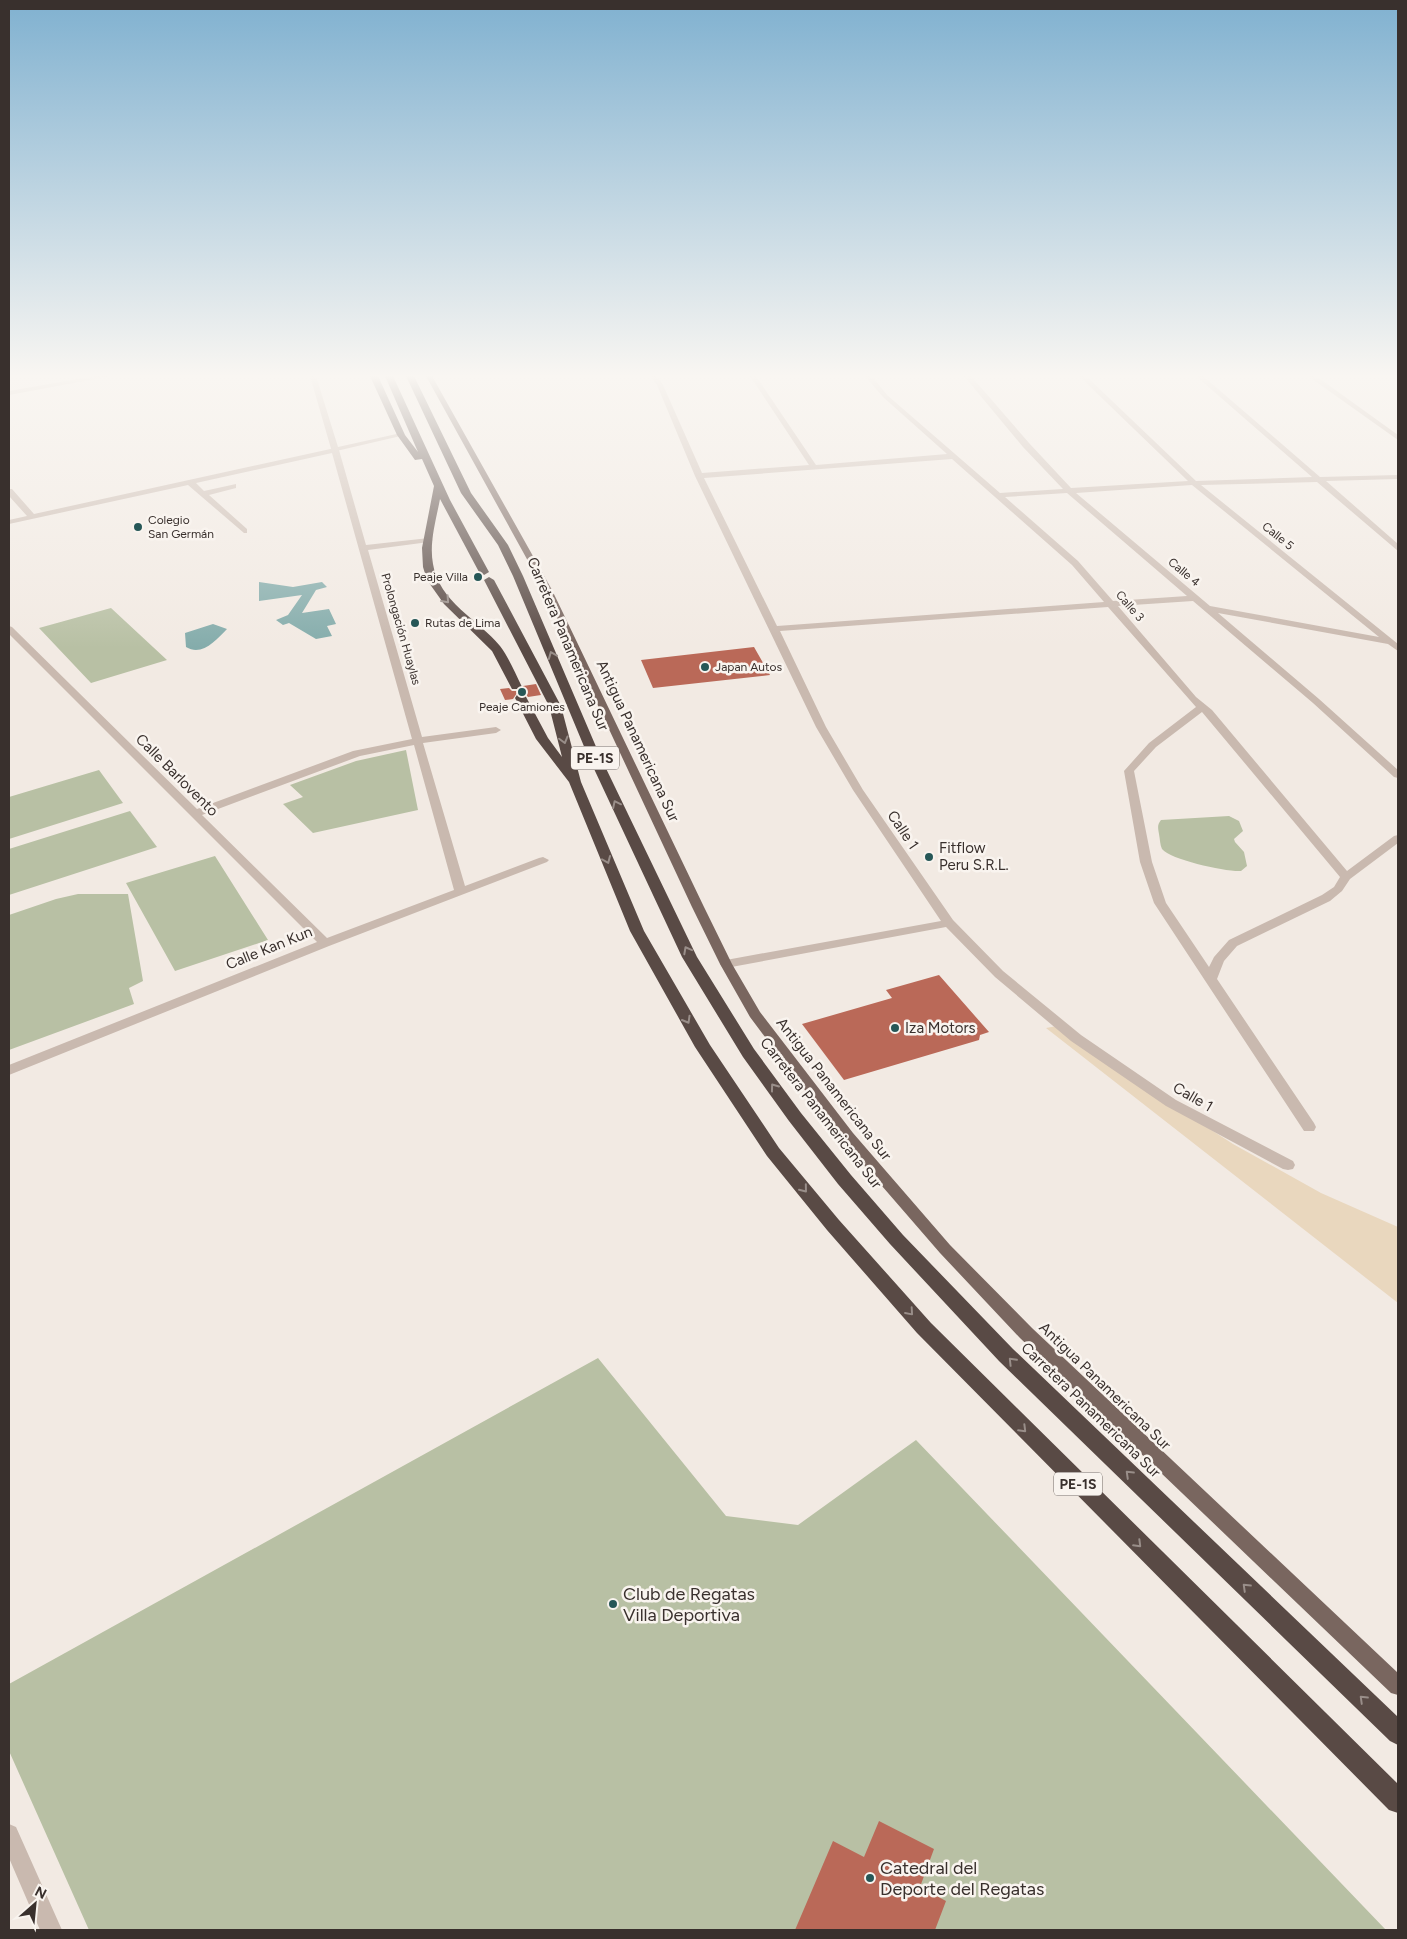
<svg xmlns="http://www.w3.org/2000/svg" width="1407" height="1939" font-family="Figtree,sans-serif">
<rect width="100%" height="100%" fill="#f2eae3"/>
<path fill="#b8c0a4" d="M111,608L167,660L91,683L39,628Z
M406,750L418,810L313,833L283,804L303,797L290,785L356,761Z
M99,770L123,803L9,839V797Z
M130,811L157,847L9,895V849Z
M1229,816L1239,821L1243,831L1234,839L1235,842L1244,852L1247,866L1241,871C1226,872 1171,860 1162,849C1160,845 1160,839 1159,834C1158,828 1157,825 1161,820Z
M215,856L268,940L175,971L126,883Z
M78,894H128L143,981L129,988L134,1004L9,1050V915L56,899Z
M598,1358L726,1516L798,1525L916,1440L1386,1930H89L9,1751V1684Z"/>
<path fill="#e9d7be" d="M1057,1026L1091,1052L1233,1144L1321,1193L1398,1227V1303L1046,1028Z"/>
<path fill="#84acab" d="M259,582L293,587L322,582L327,587L316,590L302,613L329,609L336,624L327,626L332,636L316,639L289,623L283,625L276,620L288,615L302,595L259,601Z
M213,624L227,629C216,640 202,657 186,647L185,633Z"/>
<path fill="#ba6958" d="M754,647L770,675L653,688L641,660Z
M536,684L541,695L528,697L525,693H517L513,699L505,700L500,689L509,688L512,691H520L523,686Z
M939,975L989,1032L980,1035L979,1040L844,1080L802,1024L892,998L886,990Z
M879,1821L934,1849L920,1887L946,1901L935,1930H795L833,1841L864,1857Z"/>
<g fill="none" stroke-linecap="round" stroke-linejoin="round">
<path fill="#c9b9af" fill-rule="evenodd" d="M95,376H111L9,395V391Z
M650,376H657L663,385L702,473L809,465L750,376H756L816,465L947,454L883,397L865,376H872L887,395L1000,493L1063,489L1023,447L964,376H971L1029,443L1071,488L1188,481L1079,376H1086L1196,481L1312,477L1196,376H1203L1320,477L1398,475V479L1326,481L1398,544V551L1317,482L1201,485L1398,644V651L1388,644L1218,613L1319,699L1398,770V778L1394,777L1313,703L1193,601L1118,606L1196,697L1212,710L1347,871L1394,836L1398,835V843L1350,879L1342,891L1330,901L1237,946L1224,961L1217,979L1314,1123L1316,1127L1314,1131H1304L1154,903L1140,862L1124,771L1149,743L1196,707L1108,607L780,631L826,727L863,790L953,920L1003,971L1081,1035L1176,1100L1293,1161L1295,1165L1293,1169L1288,1170L1283,1169L1166,1106L1071,1041L995,977L946,927L726,968L722,967L720,964L722,961L726,960L941,921L853,790L816,727L695,476L657,385ZM952,459L1072,565L1104,602L777,626L704,478ZM1192,485L1379,637L1210,606L1076,493ZM1067,493L1187,596L1113,601L1078,561L1005,497ZM1202,712L1340,877L1334,887L1322,895L1229,940L1214,957L1209,967L1166,903L1152,862L1134,771L1156,747Z
M1308,376H1316L1398,435V440Z
M335,448L339,450L366,545L429,538L433,540L429,542L368,550L422,737L496,727L501,730L496,733L423,743L465,886L539,858L543,857L549,860L547,862L329,946L9,1075V1065L317,942L9,634V626L12,627L197,809L353,751L412,739L332,453L196,483L204,491L236,484V488L209,495L247,529V533H244L188,485L9,524V520L27,516L9,496V489H12L34,514ZM414,745L454,890L327,938L202,815L360,756Z
M9,1824L16,1827L62,1930H40L9,1858Z"/>
<path fill="#c9b9af" fill-rule="evenodd" d="M310,376H316L338,447L401,433L405,435L332,452Z"/>
<path fill="#79665f" fill-rule="evenodd" d="M426,376H432L552,590L704,907L732,964L760,1012L853,1133L950,1245L1032,1328L1398,1673V1695L1391,1693L1020,1338L940,1253L843,1141L750,1017L720,964L692,907L544,590Z"/>
<path fill="#594a45" fill-rule="evenodd" d="M370,376H378L405,435L418,452L385,376H393L450,500L489,572L484,575L479,572L440,499C436,520 429,543 433,564C439,602 478,619 500,646C509,658 515,673 522,687L520,689H512L492,651L444,604L427,580L423,567L422,548L434,486L422,459L415,460L397,435Z
M406,376H414L471,493L508,545L523,576L600,756L697,957L754,1049L801,1113L851,1175L903,1235L1013,1349L1398,1717V1745L1390,1741L999,1361L890,1244L838,1184L789,1121L743,1057L682,957L588,756L513,576L498,545L461,493Z
M489,577L494,580L561,706L581,782L644,931L710,1045L779,1148L839,1220L931,1323L1398,1784V1813L1389,1810L917,1333L827,1230L767,1156L695,1047L630,931L569,782L536,739L515,698L517,695H525L548,738L562,757L549,706L484,580Z"/>
</g>
<defs><path id="oneway-chevron" d="M-2-3.5L2.5 0L-2 3.5" fill="none" stroke-width="1.6" stroke-linecap="round" stroke-linejoin="round" transform="scale(1.25)"/></defs>
<g stroke="#998e89">
<use href="#oneway-chevron" transform="translate(446 600) rotate(48)"/>
<use href="#oneway-chevron" transform="translate(552 655) rotate(-112)"/>
<use href="#oneway-chevron" transform="translate(564 740) rotate(75)"/>
<use href="#oneway-chevron" transform="translate(616 804) rotate(-116)"/>
<use href="#oneway-chevron" transform="translate(607 860) rotate(67)"/>
<use href="#oneway-chevron" transform="translate(687 950) rotate(-118)"/>
<use href="#oneway-chevron" transform="translate(687 1020) rotate(60)"/>
<use href="#oneway-chevron" transform="translate(774 1087) rotate(-126)"/>
<use href="#oneway-chevron" transform="translate(804 1189) rotate(51)"/>
<use href="#oneway-chevron" transform="translate(910 1312) rotate(49)"/>
<use href="#oneway-chevron" transform="translate(1012 1361) rotate(-134)"/>
<use href="#oneway-chevron" transform="translate(1023 1429) rotate(45)"/>
<use href="#oneway-chevron" transform="translate(1129 1474) rotate(-136)"/>
<use href="#oneway-chevron" transform="translate(1138 1544) rotate(45)"/>
<use href="#oneway-chevron" transform="translate(1246 1587) rotate(-136)"/>
<use href="#oneway-chevron" transform="translate(1363 1699) rotate(-136)"/>
</g>
<linearGradient id="sky" x2="0" y2="1"><stop stop-color="#80b1d0"/><stop offset="0.58" stop-color="#f9f6f2"/><stop offset="1" stop-color="#f9f6f2" stop-opacity="0"/></linearGradient>
<rect width="1407" height="648" fill="url(#sky)"/>
<g fill="#265757" stroke="#f9f4ef" stroke-width="2">
<circle cx="138" cy="527" r="5"/>
<circle cx="478" cy="577" r="5"/>
<circle cx="415" cy="623" r="5"/>
<circle cx="705" cy="667" r="5"/>
<circle cx="522" cy="692" r="5"/>
<circle cx="929" cy="857" r="5"/>
<circle cx="895" cy="1028" r="5"/>
<circle cx="613" cy="1604" r="5"/>
<circle cx="870" cy="1878" r="5"/>
</g>
<g text-anchor="middle" stroke-width="5" stroke-linejoin="round" paint-order="stroke">
<g font-size="12" fill="#39302d" stroke="#f9f4ef" text-anchor="start">
<text x="148" y="524">Colegio<tspan x="148" dy="14">San Germán</tspan></text>
<text x="468" y="581" text-anchor="end">Peaje Villa</text>
<text x="425" y="627">Rutas de Lima</text>
<text x="715" y="671">Japan Autos</text>
<text x="522" y="711" text-anchor="middle">Peaje Camiones</text>
</g>
<g font-size="12" fill="#39302d" stroke="#f9f4ef">
<text transform="translate(1278 536) rotate(39)" y="4">Calle 5</text>
<text transform="translate(1184 572) rotate(40)" y="4">Calle 4</text>
<text transform="translate(1130 606) rotate(49)" y="4">Calle 3</text>
<text transform="translate(401 629) rotate(74)" y="4">Prolongación Huaylas</text>
</g>
<g fill="#f9f4ef" stroke="#736b67" stroke-width="1">
<rect x="571" y="746.5" width="48" height="23" rx="4"/>
<rect x="1054" y="1472.5" width="48" height="23" rx="4"/>
</g>
<g font-size="14" font-weight="bold" fill="#39302d">
<text x="595" y="763">PE-1S</text>
<text x="1078" y="1489">PE-1S</text>
</g>
<g font-size="15" fill="#39302d" stroke="#f9f4ef">
<text transform="translate(568 644) rotate(67)" y="5">Carretera Panamericana Sur</text>
<text transform="translate(638 741) rotate(65)" y="5">Antigua Panamericana Sur</text>
<text transform="translate(177 775) rotate(45)" y="5">Calle Barlovento</text>
<text transform="translate(903 830) rotate(56)" y="5">Calle 1</text>
<text transform="translate(269 948) rotate(-22)" y="5">Calle Kan Kun</text>
<text transform="translate(834 1089) rotate(52)" y="5">Antigua Panamericana Sur</text>
<text transform="translate(1193 1097) rotate(30)" y="5">Calle 1</text>
<text transform="translate(821 1113) rotate(52)" y="5">Carretera Panamericana Sur</text>
<text transform="translate(1105 1386) rotate(44)" y="5">Antigua Panamericana Sur</text>
<text transform="translate(1091 1410) rotate(44)" y="5">Carretera Panamericana Sur</text>
</g>
<g font-size="15" fill="#39302d" stroke="#f9f4ef" text-anchor="start">
<text x="939" y="853">Fitflow<tspan x="939" dy="17">Peru S.R.L.</tspan></text>
<text x="905" y="1033">Iza Motors</text>
</g>
<g font-size="18" fill="#39302d" stroke="#f9f4ef" text-anchor="start">
<text x="623" y="1600">Club de Regatas<tspan x="623" dy="21">Villa Deportiva</tspan></text>
<text x="880" y="1874">Catedral del<tspan x="880" dy="21">Deporte del Regatas</tspan></text>
</g>
</g>
<rect width="1407" height="1939" fill="none" stroke="#39302d" stroke-width="20"/>
<g transform="translate(35 1904) rotate(27)" stroke="#f9f4ef" stroke-width="4" paint-order="stroke">
<path d="M0-4L9 19L0 12L-9 19Z" fill="#39302d"/>
<text y="-8" font-size="14" font-weight="bold" text-anchor="middle" fill="#39302d">N</text>
</g>
</svg>
